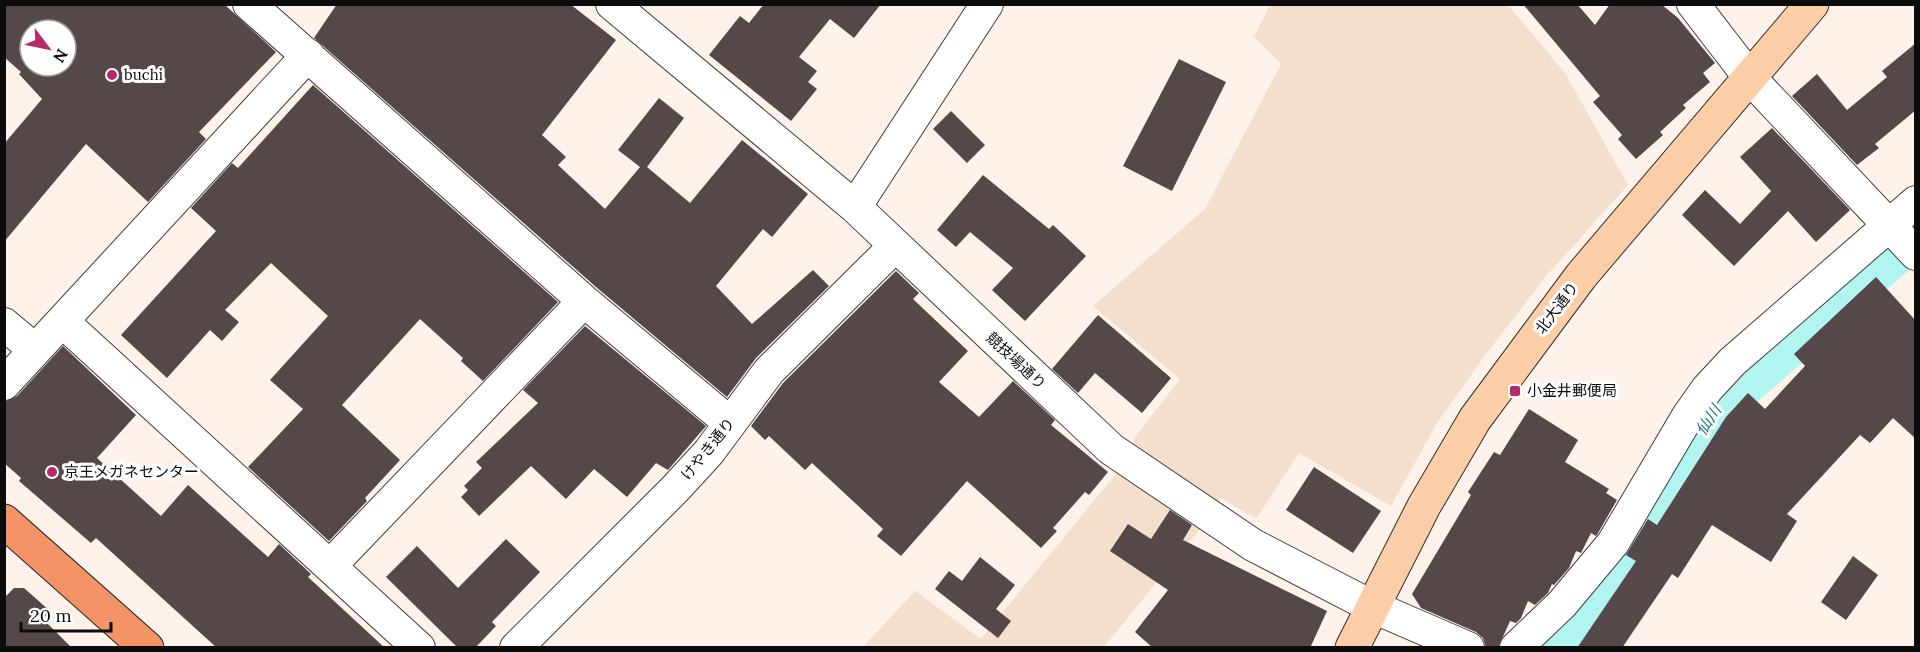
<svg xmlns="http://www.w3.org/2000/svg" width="1920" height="652" font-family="Lora,'Noto Sans JP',serif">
<rect width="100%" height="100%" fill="#fef2eb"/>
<path fill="#f3dfcc" d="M1270,5H1508L1565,73L1628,185L1547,275L1483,358L1437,423L1391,506L1299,453L1256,519L1221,498L1204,524L1104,647L862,648L915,591L981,639L1123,465L1136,436L1180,379L1093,306L1205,209L1281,64L1254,37Z"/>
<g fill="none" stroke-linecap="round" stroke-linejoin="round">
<path stroke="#b1f4f0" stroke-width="54" d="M1541,648L1605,581L1693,438L1724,395L1916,228"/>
</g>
<path fill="#544849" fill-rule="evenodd" d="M4,4H224L276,52L199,132L206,139L148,202L86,144L4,242V144L42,99L19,74L21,72L4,57ZM30,30H66V66H30Z
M337,4H570L616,40L542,135L566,157L558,165L605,209L640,167L618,150L659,98L684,118L647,167L690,203L742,140L808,194L772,237L763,229L716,286L752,324L813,270L829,286L756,358L727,397L596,287L314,38Z
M764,4H881L854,38L830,19L799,57L817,71L808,82L817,89L791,121L709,55L740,16L749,23Z
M1523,4H1577L1595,25L1610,4H1661L1678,18L1715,63L1703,73L1710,82L1683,105L1686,108L1660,132L1663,135L1636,159L1618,139L1622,135L1593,102L1600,96Z
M1916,43V110L1875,144L1879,148L1857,165L1792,96L1817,74L1847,110L1887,77L1882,71Z
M1179,59L1226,82L1172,191L1123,166Z
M313,85L558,302L483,381L461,361L463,358L420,319L342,405L400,460L365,498L367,501L329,541L248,467L303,409L270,380L328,316L271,263L225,310L239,322L222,341L210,330L167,378L121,335L216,231L191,208L232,163L238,168Z
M951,111L985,145L967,163L933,129Z
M1772,128L1850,210L1816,242L1788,211L1734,266L1682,215L1705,190L1740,224L1771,191L1740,157Z
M983,175L1049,229L1053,225L1086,256L1025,321L992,290L1013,268L970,232L956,247L937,230Z
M896,271L919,293L913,299L968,351L939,382L979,417L1013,381L1055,420L1051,425L1108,472L1089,495L1085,492L1053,528L1057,531L1041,548L967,481L901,556L877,536L883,529L812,463L805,470L769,436L765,440L751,426L783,383Z
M1876,277L1916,321V439L1893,418L1870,443L1860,435L1787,514L1797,521L1771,562L1712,525L1678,578L1672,574L1622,648H1577L1636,561L1626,555L1648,519L1657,525L1726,417L1748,393L1765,409L1805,366L1794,354Z
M1098,315L1171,378L1142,413L1095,373L1078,393L1052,369Z
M585,326L706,426L668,470L656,463L627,497L594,469L566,499L531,466L479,516L461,497L468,490L464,486L482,468L476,462L538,403L523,390Z
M63,346L136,415L97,458L161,516L188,485L268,557L279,544L311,574L308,577L385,648H217L96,538L91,543L19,481L21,478L4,463V402L17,396Z
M1529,409L1578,440L1565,462L1609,489L1606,493L1617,500L1598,533L1596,536L1591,533L1581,553L1576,551L1569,568L1554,585L1552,584L1548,593L1535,605L1528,601L1521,618L1516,623L1510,621L1498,648H1486L1483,638L1476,632L1421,608L1412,594L1471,495L1468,492L1494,452L1500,455Z
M1314,467L1381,511L1353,553L1286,510Z
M1170,510L1192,525L1183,540L1327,611L1310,648H1153L1135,632L1168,590L1110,551L1128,524L1151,539Z
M506,539L540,572L492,622L496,626L475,648H458L386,577L417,546L458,588Z
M1853,556L1878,575L1846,620L1821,602Z
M980,557L1015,585L996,609L1011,621L998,638L935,589L949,571L962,581Z
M14,588H24L50,611L43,619L72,648H4V598Z"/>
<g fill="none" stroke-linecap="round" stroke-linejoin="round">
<g stroke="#3f3f3f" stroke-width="34">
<path id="street" d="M249,4L584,301L730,423
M612,4L855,207L1111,449L1253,545L1371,606L1468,648
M1693,4L1750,78L1916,254
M855,207L987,4
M62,321L419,648
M4,324L35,350
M4,384L308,55
M330,566L584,301
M516,648L675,489L709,452L769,371L895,246
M1516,648L1562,604L1613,543L1688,416L1707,389L1732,362L1916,202"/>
</g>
<g stroke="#2e2e2e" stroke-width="35">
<path id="secondary" d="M1352,648L1424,506L1475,419L1581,276L1812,4"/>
</g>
<g stroke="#1d1d1d" stroke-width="35">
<path id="primary" d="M4,521L147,648"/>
</g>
<use href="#street" stroke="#fff" stroke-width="32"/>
<use href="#secondary" stroke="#fccea8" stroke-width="33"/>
<use href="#primary" stroke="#f49365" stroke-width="33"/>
</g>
<g fill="#b7296d" stroke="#fff" stroke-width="2">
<circle cx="112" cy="75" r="6"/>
<rect x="1509" y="385" width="12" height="12" rx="3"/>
<circle cx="52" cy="472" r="6"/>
</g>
<g text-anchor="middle" stroke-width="6" stroke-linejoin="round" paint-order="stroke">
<g font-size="15" fill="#0c0c0c" stroke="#fff" text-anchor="start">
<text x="124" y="80">buchi</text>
<text x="1527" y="396">小金井郵便局</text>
<text x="64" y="477">京王メガネセンター</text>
</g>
<g font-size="15" fill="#0c0c0c" stroke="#fff">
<text transform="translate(1557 308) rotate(-53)" y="5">北大通り</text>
<text transform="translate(1016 361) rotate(43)" y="5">競技場通り</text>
<text transform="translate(708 449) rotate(-51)" y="5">けやき通り</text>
</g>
<g font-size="16" font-style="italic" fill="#187e7e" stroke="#fff">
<text transform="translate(1708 420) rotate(-57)" y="6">仙川</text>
</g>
</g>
<rect width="1920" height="652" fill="none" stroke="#0c0c0c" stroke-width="12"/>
<g transform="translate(48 48) rotate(122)"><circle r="28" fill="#ffffff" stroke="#9e9e9e" stroke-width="1.5"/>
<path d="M0-4.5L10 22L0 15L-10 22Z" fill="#b7296d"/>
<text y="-9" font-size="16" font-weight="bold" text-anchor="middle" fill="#0c0c0c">N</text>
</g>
<path d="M21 622v9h90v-9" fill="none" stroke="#0c0c0c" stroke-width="3"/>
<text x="30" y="622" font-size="18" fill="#0c0c0c" stroke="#ffffff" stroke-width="4.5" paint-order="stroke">20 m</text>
</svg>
